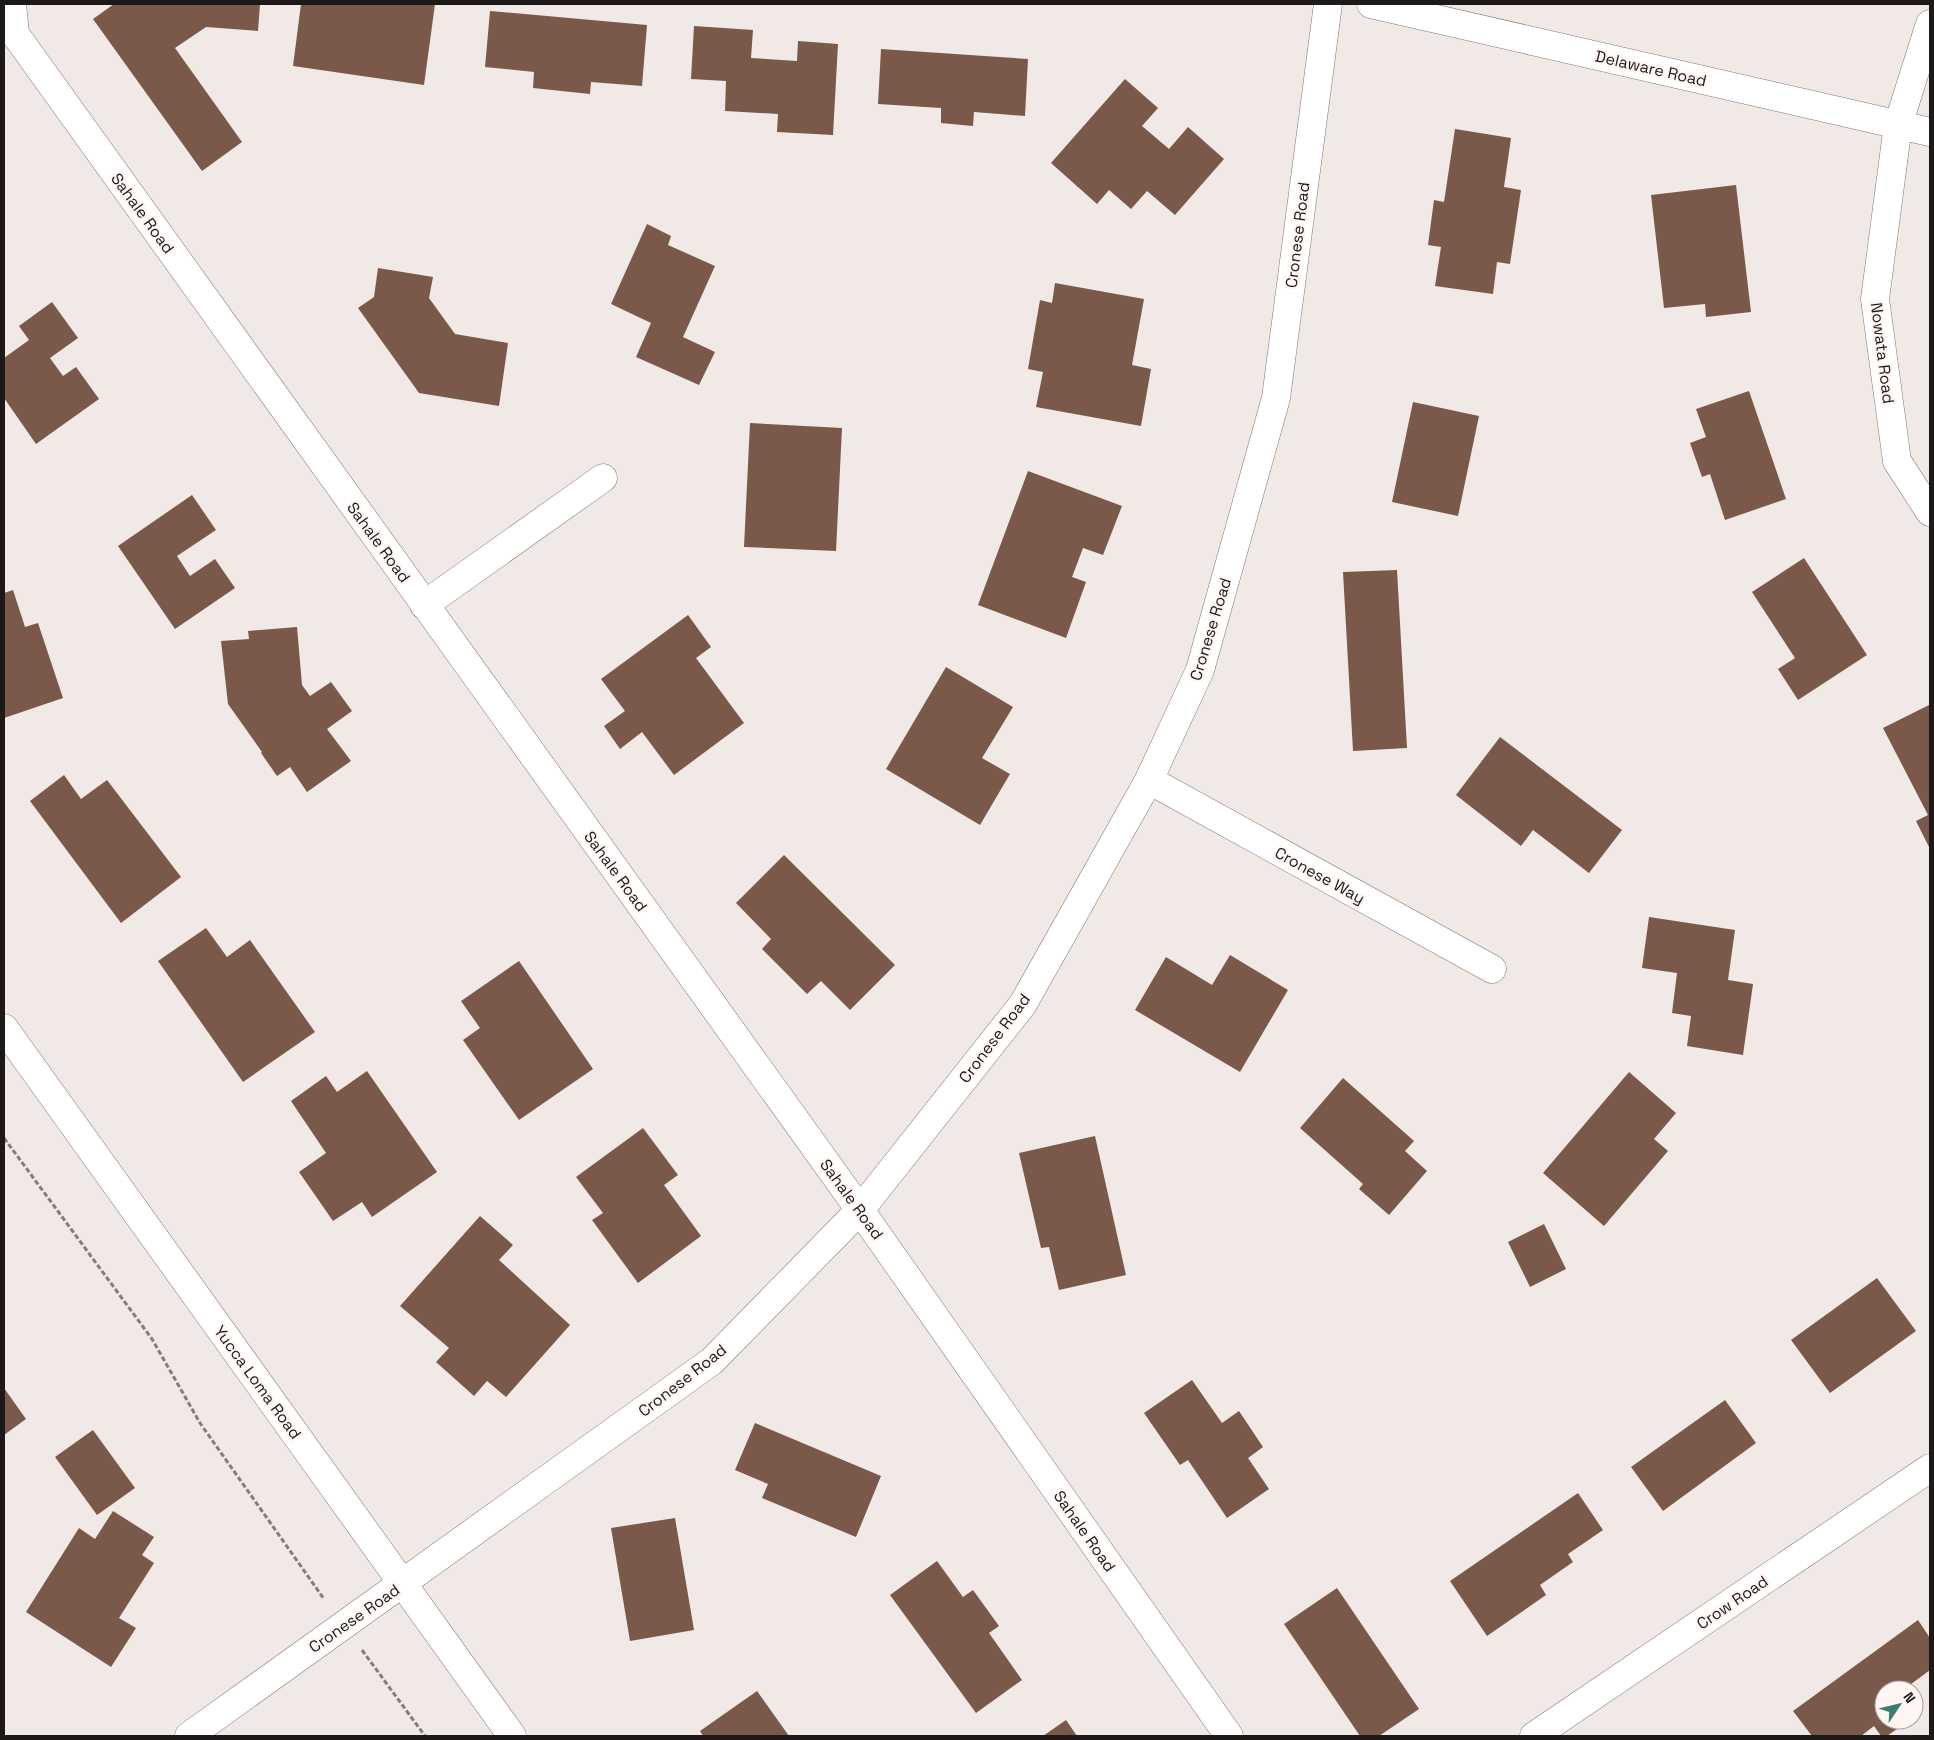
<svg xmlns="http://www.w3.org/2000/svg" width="1934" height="1740" font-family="'Space Grotesk',sans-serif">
<rect width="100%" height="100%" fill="#f1e9e5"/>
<path fill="#7a594b" d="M114,4H260L258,31L206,27L175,48L242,142L202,171L93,19Z
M301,4H435L424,85L293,66Z
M490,11L647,25L642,86L591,82L590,94L533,88L534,72L485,67Z
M694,26L753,30L751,58L797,61L798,41L838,44L833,135L777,132L778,114L725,111L726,81L691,79Z
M881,49L1028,59L1025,116L974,112L973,126L941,123V108L878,104Z
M1125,79L1158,108L1142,126L1169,149L1188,127L1224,159L1175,215L1147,191L1131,209L1109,190L1097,204L1051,163Z
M1455,129L1511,138L1504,187L1521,190L1510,264L1497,262L1493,294L1435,286L1441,247L1428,245L1434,200L1444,202Z
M1736,185L1751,312L1706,317L1705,304L1664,308L1651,195Z
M647,224L671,236L668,245L715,266L683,337L715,352L699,385L636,357L651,323L611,304Z
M378,268L433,277L429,298L455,334L508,343L499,406L419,393L358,308L374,297Z
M1055,283L1144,299L1132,365L1151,369L1141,426L1036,407L1043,372L1028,369L1040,300L1052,303Z
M52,302L78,338L50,358L63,376L76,367L99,399L36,444L4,398V358L29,340L19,326Z
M1749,391L1786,499L1725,520L1710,474L1702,477L1690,443L1706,437L1696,409Z
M1413,402L1479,416L1458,516L1392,502Z
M750,423L842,428L836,551L744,547Z
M1028,471L1122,506L1103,555L1083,548L1072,577L1086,582L1066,638L978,605Z
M192,495L216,530L177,556L190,576L215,559L235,588L175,629L118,546Z
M1804,558L1867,655L1798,700L1778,669L1795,658L1752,592Z
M1397,570L1407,748L1353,751L1343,572Z
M13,590L25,627L38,623L63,698L4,718V593Z
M688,615L711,647L696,658L744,723L674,775L642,732L620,749L604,726L625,711L601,679Z
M297,627L302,685L310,696L331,682L352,711L327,729L351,761L307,792L290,767L277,776L261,753L262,752L228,704L221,641L249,639L248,631Z
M946,667L1013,707L982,758L1010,774L980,825L886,769Z
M1929,705L1930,706V849L1916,821L1928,815L1883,728Z
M1500,737L1622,830L1589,873L1533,830L1521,846L1456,795Z
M64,775L81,799L107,780L181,877L121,923L30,801Z
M784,855L895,965L850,1010L821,981L807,994L762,949L771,939L736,903Z
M1649,917L1735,930L1728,980L1753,984L1743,1055L1687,1046L1691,1016L1672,1013L1677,973L1642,968Z
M206,928L227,957L250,940L315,1032L243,1082L158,961Z
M1230,955L1288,990L1240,1072L1135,1010L1166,957L1212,985Z
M519,961L593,1069L519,1120L463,1040L480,1028L461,1001Z
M367,1071L437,1172L372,1217L362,1202L333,1221L299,1172L326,1153L291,1101L326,1076L337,1092Z
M1629,1072L1676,1113L1654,1139L1668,1151L1604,1226L1543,1173Z
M1343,1078L1414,1141L1405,1151L1427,1171L1389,1215L1359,1189L1363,1184L1300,1128Z
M643,1128L678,1175L664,1185L701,1236L638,1283L592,1220L603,1213L576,1177Z
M1095,1136L1126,1275L1059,1290L1049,1247L1041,1248L1019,1153Z
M480,1216L513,1245L499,1260L570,1325L506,1397L487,1381L474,1396L436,1362L449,1348L400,1306Z
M1544,1224L1566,1269L1530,1287L1508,1242Z
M1877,1278L1916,1331L1830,1393L1791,1340Z
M1192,1380L1222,1423L1239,1411L1263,1447L1248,1458L1269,1489L1227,1518L1188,1460L1180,1465L1144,1413Z
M4,1388L26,1419L4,1435Z
M1725,1400L1756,1443L1663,1511L1631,1467Z
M755,1423L881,1476L856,1537L762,1498L768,1484L735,1470Z
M93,1430L135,1488L97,1515L55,1457Z
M1578,1493L1603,1530L1568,1554L1573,1562L1540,1585L1546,1595L1487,1636L1450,1581Z
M113,1511L154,1537L142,1555L154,1563L119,1618L136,1628L111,1667L26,1612L79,1528L95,1539Z
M675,1518L694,1630L630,1641L611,1528Z
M937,1561L963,1597L973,1590L999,1626L989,1633L1022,1680L976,1713L890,1595Z
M1337,1588L1419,1709L1379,1736H1360L1284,1624Z
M1918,1620L1930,1638V1670L1903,1690H1884V1720H1910L1887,1736H1881L1874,1726L1861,1736H1812L1793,1711Z
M757,1691L789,1736H703L700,1731Z
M1066,1720L1077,1736H1043Z"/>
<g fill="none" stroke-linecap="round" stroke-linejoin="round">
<g stroke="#7f7875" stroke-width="29">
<path id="minor" d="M12,4L15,34L860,1210L1229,1736
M1371,4L1930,132
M1930,24L1898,125L1875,299L1897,461L1930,512
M424,605L603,478
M1149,780L1492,969
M189,1736L712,1361L860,1210L1023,1004L1149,780L1200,670L1276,398L1328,4
M1534,1736L1930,1468"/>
</g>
<g stroke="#7f7875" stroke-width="29">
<path id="secondary" d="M4,1028L512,1736"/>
</g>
<path stroke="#837e7b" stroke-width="3" stroke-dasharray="5 2.5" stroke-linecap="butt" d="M4,1138L152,1339L200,1423L324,1599
M362,1650L425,1736"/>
<use href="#minor" stroke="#fff" stroke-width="28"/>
<use href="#secondary" stroke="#fff" stroke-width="28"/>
</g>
<g text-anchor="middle" stroke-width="5" stroke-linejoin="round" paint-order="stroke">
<g font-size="16" fill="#1c1918" stroke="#fff6f3">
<text transform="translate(1651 68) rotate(13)" y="6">Delaware Road</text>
<text transform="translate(143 213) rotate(54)" y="6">Sahale Road</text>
<text transform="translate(1297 235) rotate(-83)" y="6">Cronese Road</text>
<text transform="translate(1883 353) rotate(83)" y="6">Nowata Road</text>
<text transform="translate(379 542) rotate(54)" y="6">Sahale Road</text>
<text transform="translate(1210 629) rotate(-73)" y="6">Cronese Road</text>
<text transform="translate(616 871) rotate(54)" y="6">Sahale Road</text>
<text transform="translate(1320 875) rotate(29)" y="6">Cronese Way</text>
<text transform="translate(994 1038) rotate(-53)" y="6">Cronese Road</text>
<text transform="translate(852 1199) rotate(54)" y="6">Sahale Road</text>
<text transform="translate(682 1380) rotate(-38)" y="6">Cronese Road</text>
<text transform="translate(258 1382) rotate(54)" y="6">Yucca Loma Road</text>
<text transform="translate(1085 1531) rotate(55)" y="6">Sahale Road</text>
<text transform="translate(1732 1602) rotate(-34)" y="6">Crow Road</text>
<text transform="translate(354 1618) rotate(-35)" y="6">Cronese Road</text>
</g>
</g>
<rect width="1934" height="1740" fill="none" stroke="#1c1918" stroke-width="10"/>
<g transform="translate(1899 1705) rotate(55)"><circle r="24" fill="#fff6f3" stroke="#a49e9b"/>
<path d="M0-4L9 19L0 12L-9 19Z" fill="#3a7e71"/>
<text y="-8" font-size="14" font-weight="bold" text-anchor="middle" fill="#1c1918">N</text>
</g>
</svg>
